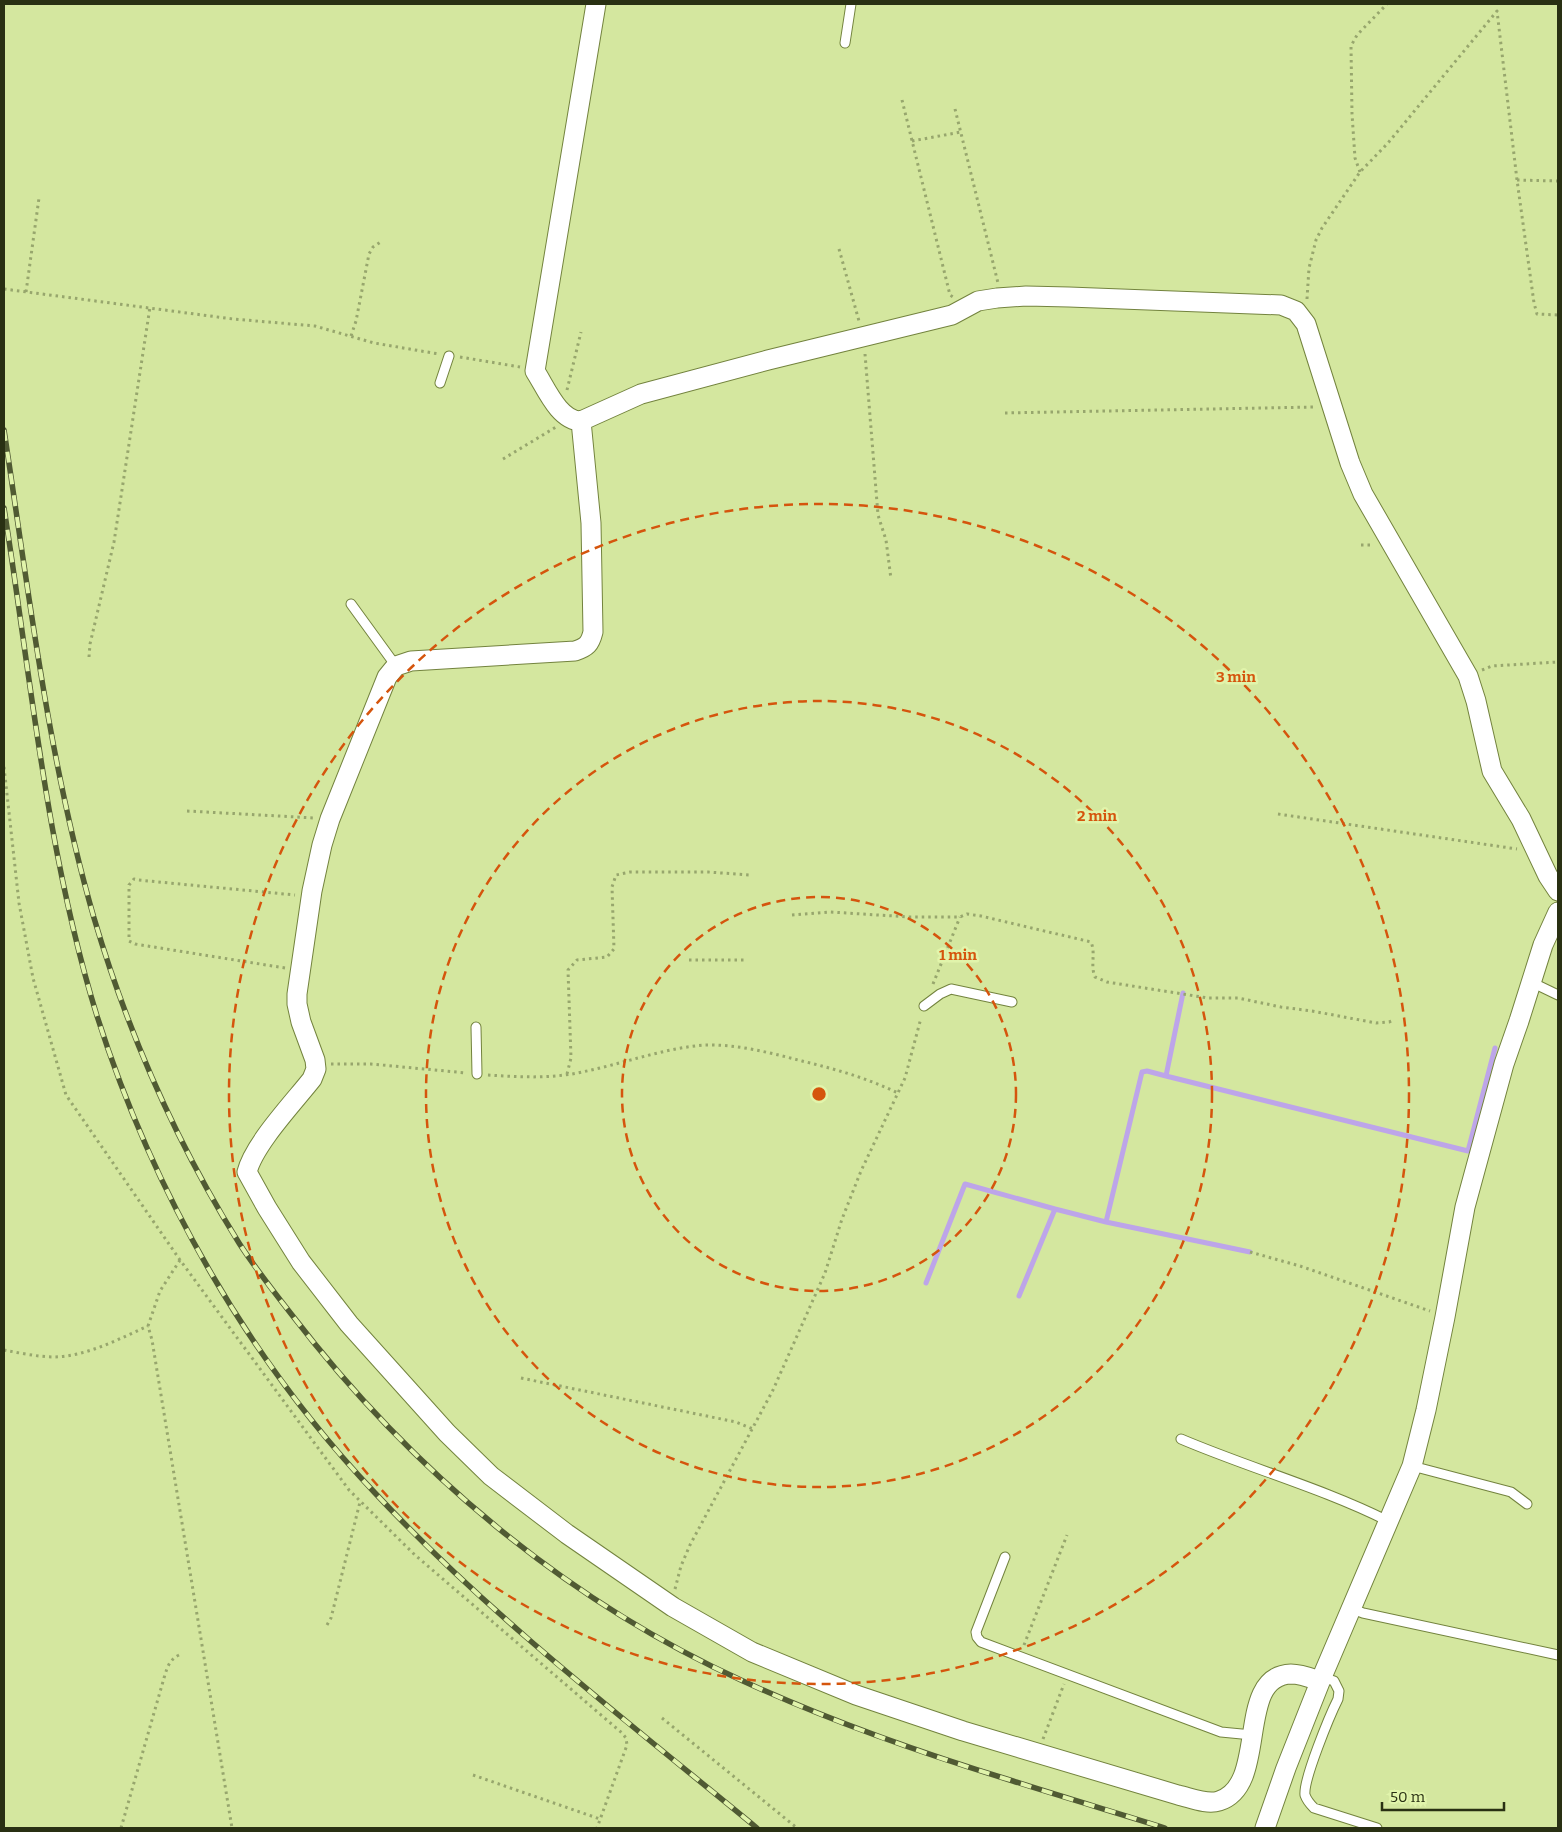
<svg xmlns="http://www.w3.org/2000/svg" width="1562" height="1832" font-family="Bitter,serif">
<rect width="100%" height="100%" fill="#d4e79f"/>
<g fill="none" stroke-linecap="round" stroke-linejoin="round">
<path stroke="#bda5e9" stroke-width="5" d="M1166,1076L1183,993
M1055,1209L1106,1222L1250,1252
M1106,1222L1142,1072L1147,1071L1166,1076L1468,1151L1495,1048
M926,1283L965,1184L1055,1209L1019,1296"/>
<g stroke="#73833e" stroke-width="11">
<path id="service" d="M845,43L851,4
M440,383L449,356
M351,604L396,666
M1531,982L1558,995
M924,1006L940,994L951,989L1012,1002
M476,1027L477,1074
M1181,1439C1249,1468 1322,1488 1388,1521
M1412,1466L1511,1492L1527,1504
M1005,1557L976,1632L977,1637L981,1642L1221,1732L1252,1735
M1350,1608L1363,1613L1558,1655
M1322,1677L1334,1681L1339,1691L1338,1699C1330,1715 1303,1780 1305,1795C1307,1801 1310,1804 1314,1808L1377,1828"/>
</g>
<g stroke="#73833e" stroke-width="21">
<path id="minor" d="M596,4L535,371C546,388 559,421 581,421L641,394L768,360L952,315L978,301L997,298L1026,296L1069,297L1281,305L1296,311L1306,324L1350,463L1363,494L1468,676L1476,701L1492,771L1521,819L1548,876L1558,891
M581,421L591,523L593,632C590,644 587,647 575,651L411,661L396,666L387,677L330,819L322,845L312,891L297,994V1004L301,1022L315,1060L316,1069L312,1079C294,1102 254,1144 247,1172L267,1208L301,1262L349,1324L447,1433L491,1476L567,1534L673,1607L752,1652L856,1695L963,1731L1178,1795C1191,1798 1207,1805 1219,1801C1270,1785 1234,1676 1291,1674C1301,1674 1311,1678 1320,1681
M1265,1828L1286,1768L1322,1677L1412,1466L1426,1410L1445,1317L1465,1207L1504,1064L1519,1021L1543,945L1558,912"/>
</g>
<path stroke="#97a66d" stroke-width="3" stroke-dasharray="2.5 4" stroke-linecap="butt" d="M902,100L950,295L953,297
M955,109L998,283
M912,141L961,132
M1360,172L1355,158L1352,114L1351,46L1357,35L1387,4
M1517,180L1558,181
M839,249L859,321
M4,289L233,319L315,326L374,343L439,354
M26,292L39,198
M1307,299L1309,268L1316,240L1322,228L1360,172L1388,143L1497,11L1517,180L1534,303L1537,314L1558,315
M351,336L356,321L369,254L373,247L382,241
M865,354L878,515L886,540L891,579
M460,357L520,367
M567,390L581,332
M1005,413L1315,407
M503,459L556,427
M1361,545H1374
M89,657L90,644L114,542L150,307
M1482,670L1492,666L1558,662
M4,767L19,903L33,978L66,1095L180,1260L349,1490L415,1555L622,1733L626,1738L627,1745L597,1828
M187,811L315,818
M1278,814L1517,849
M792,915L830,912L910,917H960L967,914L981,916L1091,942C1096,954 1090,965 1095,977L1107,982L1208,998H1238L1281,1007L1312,1011L1376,1023L1389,1022L1394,1020
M689,960H744
M285,968L135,944L129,941V885L134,879L138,880L295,895
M933,984L960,917
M331,1064H371L467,1073
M567,1074L571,1058L568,970L577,960L607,957L614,949L612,887L616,875L630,872H708L749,875
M488,1075C519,1077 551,1079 582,1072C622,1064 664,1048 705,1045C737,1044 771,1053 802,1061C835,1069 867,1078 898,1093
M1250,1252L1300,1266L1430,1311
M180,1260L160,1291L148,1326L152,1340L232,1828
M4,1350C20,1353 38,1357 55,1357C87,1356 119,1339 148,1326
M521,1378L736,1422L753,1429
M675,1589L681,1566L690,1545L773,1390L825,1273L842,1219L861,1171L905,1078L921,1018
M327,1625L331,1618L360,1502
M1024,1645L1067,1535
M662,1718L797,1828
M1043,1739L1064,1684
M473,1775L600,1819
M121,1828L164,1678C167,1668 169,1660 179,1655"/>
<use href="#service" stroke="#fff" stroke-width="9"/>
<use href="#minor" stroke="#fff" stroke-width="19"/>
<g stroke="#505a33" stroke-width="5.5">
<path id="rail" d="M4,430C29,593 48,759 94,918C128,1033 176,1142 239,1243C255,1268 274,1292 292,1315C411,1470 565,1600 743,1681C830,1721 921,1753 1013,1781C1063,1797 1114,1812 1165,1828
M4,508C31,678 46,851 97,1016C153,1192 248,1359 375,1493C491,1617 627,1721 757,1828"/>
</g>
<use href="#rail" stroke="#e1f4ab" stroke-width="4" stroke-dasharray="11" stroke-linecap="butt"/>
</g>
<g fill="none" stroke="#d5550d" stroke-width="2.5" stroke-dasharray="9 6">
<circle cx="819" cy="1094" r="197"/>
<circle cx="819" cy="1094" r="393"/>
<circle cx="819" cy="1094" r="590"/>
</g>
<circle cx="819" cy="1094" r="8" fill="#d5550d" stroke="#e1f4ab" stroke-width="2.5"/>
<g font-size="15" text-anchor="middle" font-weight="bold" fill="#d5550d" stroke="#e1f4ab" stroke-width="5" stroke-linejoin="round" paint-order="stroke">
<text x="1236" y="682">3 min</text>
<text x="1097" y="821">2 min</text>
<text x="958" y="960">1 min</text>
</g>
<rect width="1562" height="1832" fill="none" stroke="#293013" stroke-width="10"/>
<path d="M1382 1802v8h122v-8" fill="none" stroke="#293013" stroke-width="2.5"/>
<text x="1390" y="1802" font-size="15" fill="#293013" stroke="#e1f4ab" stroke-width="4" paint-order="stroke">50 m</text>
</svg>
